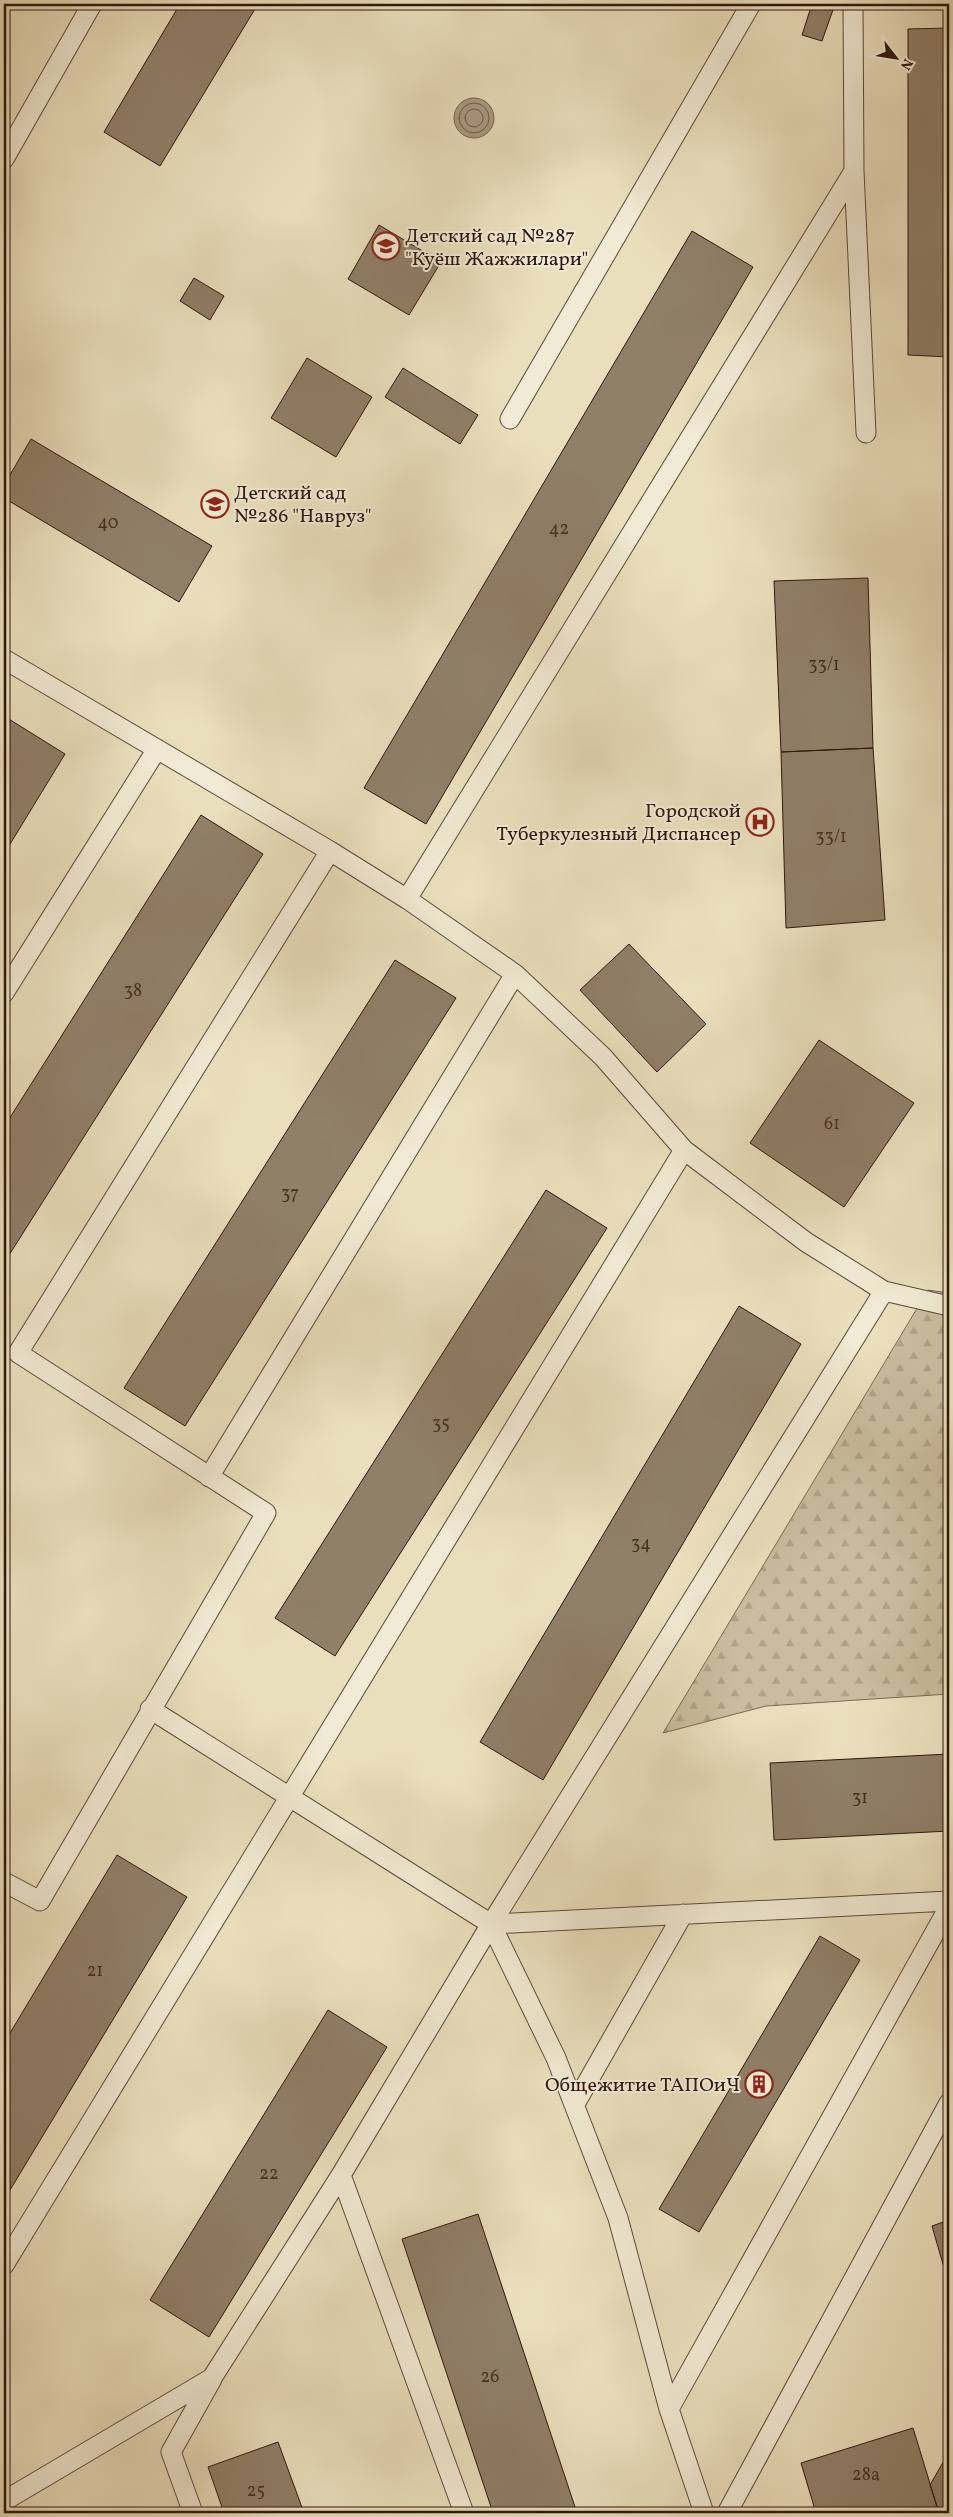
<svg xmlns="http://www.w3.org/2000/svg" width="953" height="2517" font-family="Vollkorn,serif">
<defs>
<pattern id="forest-firs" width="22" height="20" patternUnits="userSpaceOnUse" patternTransform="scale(1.25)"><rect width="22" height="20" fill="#cabd9f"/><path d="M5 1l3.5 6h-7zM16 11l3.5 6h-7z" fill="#aea288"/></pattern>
</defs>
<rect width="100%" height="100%" fill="#eadfbd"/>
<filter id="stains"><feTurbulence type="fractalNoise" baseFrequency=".004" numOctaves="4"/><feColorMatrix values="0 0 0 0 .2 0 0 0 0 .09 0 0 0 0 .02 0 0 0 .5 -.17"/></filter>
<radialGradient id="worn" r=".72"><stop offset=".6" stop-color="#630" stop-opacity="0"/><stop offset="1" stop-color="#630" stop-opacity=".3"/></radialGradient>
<path fill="url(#forest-firs)" stroke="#7c6a56" d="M928,1290L949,1293V1694L766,1706L663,1733Z"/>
<path fill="#aa9b82" stroke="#786654" d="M454 118a20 20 0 1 1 40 0a20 20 0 1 1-40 0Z"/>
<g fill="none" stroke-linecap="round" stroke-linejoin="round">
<path stroke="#6c5948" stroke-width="1" d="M459 118a15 15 0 1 1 30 0a15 15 0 1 1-30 0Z
M465 118a9 9 0 1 1 18 0a9 9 0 1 1-18 0Z"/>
</g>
<path fill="#907f69" stroke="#2e170e" d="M180,4H258L160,166L104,132Z
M812,4H825L834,7L822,41L802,35Z
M949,28V357L908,355V29Z
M379,225L441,262L409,315L348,279Z
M692,231L753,267L426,824L364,788Z
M194,278L224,296L210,320L180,301Z
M307,358L372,397L336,457L271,418Z
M403,368L478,415L460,444L385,397Z
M31,439L212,546L179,602L4,498V485Z
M868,578L873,748L781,752L774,581Z
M4,716L65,754L4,854Z
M873,748L885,920L786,928L781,752Z
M201,815L263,854L4,1263V1127Z
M629,944L706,1024L657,1072L580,990Z
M395,960L456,998L185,1426L124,1388Z
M819,1040L914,1103L844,1207L750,1143Z
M546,1190L607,1228L335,1656L275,1618Z
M739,1306L801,1344L543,1780L480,1742Z
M949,1754V1831L774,1840L770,1763Z
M117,1855L187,1897L4,2200V2043Z
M820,1936L860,1960L699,2232L659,2209Z
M328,2010L387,2047L209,2337L150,2300Z
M478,2214L577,2513H493L402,2239Z
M949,2220V2285L932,2226Z
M913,2428L939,2513H816L801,2463Z
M278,2442L304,2513H224L208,2467Z
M949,2452V2513H939L930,2485Z"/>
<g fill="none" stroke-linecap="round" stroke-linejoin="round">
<g stroke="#5d493a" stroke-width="21">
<path id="service" d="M853,4L854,171L866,433
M4,159L92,4
M510,419L751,4
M4,659L330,851L407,899L515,974L603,1057L684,1150L806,1242L884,1291L949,1306
M407,899L854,171
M4,993L157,749
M209,1477L515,974
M150,1709L491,1924L556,2058L618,2218L669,2409L704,2513
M4,1882L40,1901L266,1513L18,1353L330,851
M491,1924L949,1901
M575,2104L683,1914
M341,2175L464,2513
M4,2265L684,1150
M669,2409L949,1907
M4,2501L212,2378L341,2175L491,1924L884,1291
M193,2513L171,2452L212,2379
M727,2513L949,2103"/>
</g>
<use href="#service" stroke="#f1ead4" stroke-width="19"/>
</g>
<defs>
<g id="school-ring" transform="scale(1.4375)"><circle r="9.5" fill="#f1ead4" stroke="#8f2418" stroke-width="1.5"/><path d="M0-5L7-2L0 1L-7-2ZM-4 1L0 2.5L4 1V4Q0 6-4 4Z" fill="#8f2418"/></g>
<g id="hospital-ring" transform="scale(1.4375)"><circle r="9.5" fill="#f1ead4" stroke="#8f2418" stroke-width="1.5"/><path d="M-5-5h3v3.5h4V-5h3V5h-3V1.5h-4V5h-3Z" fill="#8f2418"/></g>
<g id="building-ring" transform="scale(1.4375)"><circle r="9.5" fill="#f1ead4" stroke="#8f2418" stroke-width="1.5"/><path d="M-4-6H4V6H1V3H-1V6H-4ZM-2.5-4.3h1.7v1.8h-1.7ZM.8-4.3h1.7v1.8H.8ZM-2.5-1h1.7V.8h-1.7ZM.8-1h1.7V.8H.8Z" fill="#8f2418"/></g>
</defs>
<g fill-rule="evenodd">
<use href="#school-ring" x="386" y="246"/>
<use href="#school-ring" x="215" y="504"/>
<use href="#hospital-ring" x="760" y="822"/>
<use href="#building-ring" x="759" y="2084"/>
</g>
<g text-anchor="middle" stroke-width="4" stroke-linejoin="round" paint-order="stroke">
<g font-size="18" fill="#463125">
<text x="108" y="528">40</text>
<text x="559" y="534">42</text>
<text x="824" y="670">33/1</text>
<text x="831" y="842">33/1</text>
<text x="133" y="996">38</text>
<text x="832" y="1129">61</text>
<text x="290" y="1199">37</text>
<text x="441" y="1429">35</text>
<text x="641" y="1549">34</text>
<text x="860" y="1803">31</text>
<text x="95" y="1976">21</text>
<text x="269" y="2179">22</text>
<text x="490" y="2382">26</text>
<text x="866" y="2480">28а</text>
<text x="256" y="2496">25</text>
</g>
<g font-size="20" fill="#2e170e" stroke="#f1ead4" text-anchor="start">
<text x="405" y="242">Детский сад №287<tspan x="405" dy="23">"Куёш Жажжилари"</tspan></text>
<text x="234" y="499">Детский сад<tspan x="234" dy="23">№286 "Навруз"</tspan></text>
<text x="741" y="817" text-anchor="end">Городской<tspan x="741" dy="23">Туберкулезный Диспансер</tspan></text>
<text x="740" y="2091" text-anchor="end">Общежитие ТАПОиЧ</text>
</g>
</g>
<rect width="953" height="2517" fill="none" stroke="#eadfbd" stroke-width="20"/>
<rect x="5" y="5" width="943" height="2507" fill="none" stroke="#2e170e" stroke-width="2.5"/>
<rect x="10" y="10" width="933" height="2497" fill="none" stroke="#2e170e"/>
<g transform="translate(896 58) rotate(121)" stroke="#f1ead4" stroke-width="4" paint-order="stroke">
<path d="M0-4L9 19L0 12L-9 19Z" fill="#2e170e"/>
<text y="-8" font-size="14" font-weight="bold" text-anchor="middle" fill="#2e170e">N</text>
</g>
<rect width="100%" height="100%" filter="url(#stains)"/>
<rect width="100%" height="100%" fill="url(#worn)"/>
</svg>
